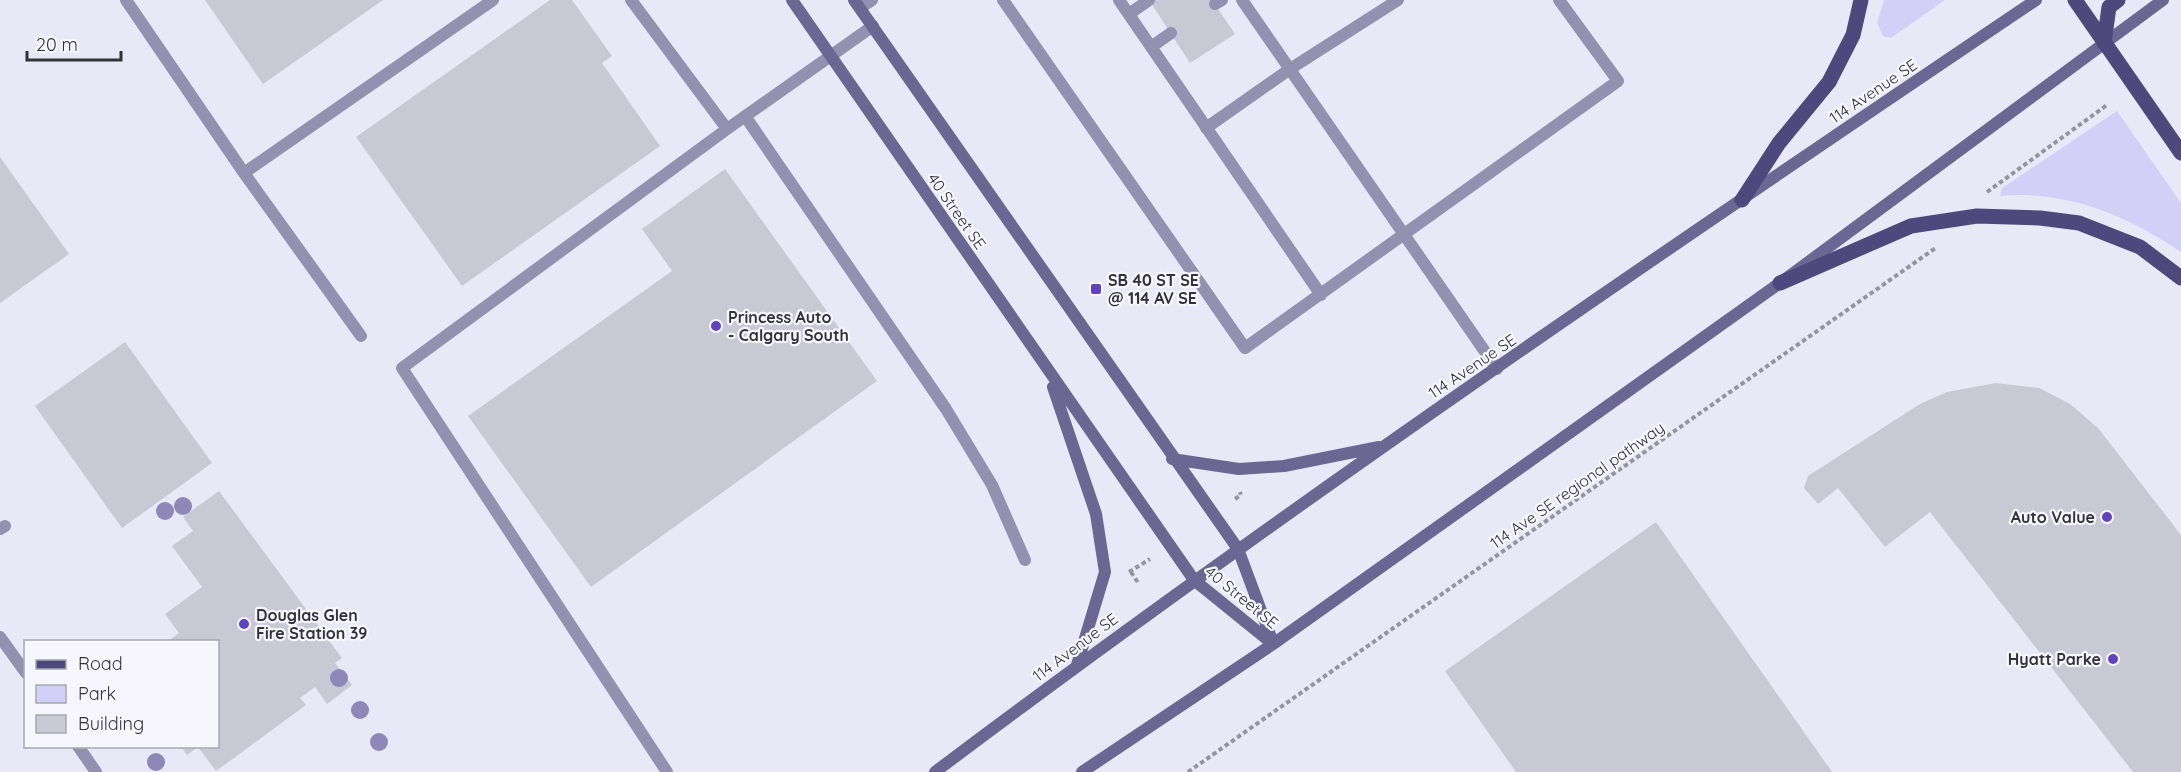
<svg xmlns="http://www.w3.org/2000/svg" width="2181" height="772" font-family="Quicksand,sans-serif">
<rect width="100%" height="100%" fill="#e9e8f6"/>
<path fill="#d3d0f8" d="M1884,0H1945L1891,38L1883,36L1877,23Z
M2117,111L2181,203V252C2126,215 2067,190 2000,196L2002,188Z"/>
<path fill="#c9c8d5" d="M205,0H383L263,84Z
M550,0H572L612,56L602,63L660,146L462,286L356,137Z
M1149,0H1212L1235,34L1190,63Z
M0,157L69,254L0,303Z
M725,169L877,381L591,587L468,416L672,271L642,229Z
M125,342L212,463L122,528L35,406Z
M1996,383L2039,388L2070,404L2098,428L2181,535V772H2133L1930,512L1885,547L1838,488L1818,504L1804,488L1808,476L1920,404L1947,392Z
M219,491L342,658L335,663L352,685L327,704L315,687L300,698L306,705L216,771L198,747L187,755L181,746H218V642H167L179,633L165,614L202,587L172,546L193,531L183,517Z
M1656,522L1832,772H1516L1445,671Z"/>
<g fill="none" stroke-linecap="round" stroke-linejoin="round">
<path stroke="#96959f" stroke-width="4" stroke-dasharray="4.5 3" stroke-linecap="butt" d="M1987,192L2107,105
M1235,499L1241,495L1240,492
M1129,572L1150,559
M1131,572L1139,584
M1188,772L1937,247"/>
<path stroke="#9491b0" stroke-width="12" d="M126,0L244,173L493,0
M631,0L727,129
M1003,0L1245,348L1618,81L1559,0
M1119,0L1321,295
M1242,0L1497,369
M1215,4L1222,0
M860,8L872,0
M1129,14L1149,0
M1151,47L1171,33
M745,116L946,409L992,485L1025,560
M1206,128L1290,69L1398,0
M244,173L361,336
M0,529L5,526
M667,772L402,368L727,129L873,26"/>
<path stroke="#9491b0" stroke-width="12" d="M0,637L26,673
M78,746L96,772"/>
<path stroke="#6b6792" stroke-width="12" d="M792,0L1194,580L1273,644
M854,0L1238,549L1273,643
M1053,387L1096,514L1105,572L1077,665
M1172,459L1239,469L1284,466L1379,447
M935,772C1294,502 1665,250 2036,0
M1082,772L1273,644L1780,283L2163,0"/>
<path stroke="#4f487c" stroke-width="15" d="M2075,0L2181,153
M2104,43L2109,7L2118,0
M1742,200L1779,143L1829,82L1853,35L1861,0
M1780,283L1911,226L1977,216L2040,218L2079,223L2140,247L2181,278"/>
</g>
<g fill="#9087b9">
<circle cx="183" cy="506" r="9"/>
<circle cx="165" cy="511" r="9"/>
<circle cx="339" cy="678" r="9"/>
<circle cx="360" cy="710" r="9"/>
<circle cx="379" cy="742" r="9"/>
<circle cx="156" cy="762" r="9"/>
</g>
<g fill="#6044bd" stroke="#f7f6ff" stroke-width="2">
<rect x="1090" y="283" width="12" height="12" rx="3"/>
<circle cx="716" cy="326" r="6"/>
<circle cx="2107" cy="517" r="6"/>
<circle cx="244" cy="624" r="6"/>
<circle cx="2113" cy="659" r="6"/>
</g>
<g text-anchor="middle" stroke-width="4.5" stroke-linejoin="round" paint-order="stroke">
<g font-size="16" fill="#323237" stroke="#f7f6ff">
<text transform="translate(1873 91) rotate(-34)" y="6">114 Avenue SE</text>
<text transform="translate(957 211) rotate(55)" y="6">40 Street SE</text>
<text transform="translate(1472 366) rotate(-34)" y="6">114 Avenue SE</text>
<text transform="translate(1577 485) rotate(-35)" y="6">114 Ave SE regional pathway</text>
<text transform="translate(1242 597) rotate(39)" y="6">40 Street SE</text>
<text transform="translate(1075 647) rotate(-37)" y="6">114 Avenue SE</text>
</g>
<g font-size="16" font-weight="bold" fill="#323237" stroke="#f7f6ff" text-anchor="start">
<text x="1108" y="286">SB 40 ST SE<tspan x="1108" dy="18">@ 114 AV SE</tspan></text>
<text x="728" y="323">Princess Auto<tspan x="728" dy="18">- Calgary South</tspan></text>
<text x="2095" y="523" text-anchor="end">Auto Value</text>
<text x="256" y="621">Douglas Glen<tspan x="256" dy="18">Fire Station 39</tspan></text>
<text x="2101" y="665" text-anchor="end">Hyatt Parke</text>
</g>
</g>
<rect x="24" y="640" width="195" height="108" fill="#f7f6ff" stroke="#a8a8af" stroke-width="1.5"/>
<rect x="36" y="660" width="30" height="9" fill="#4f487c" stroke="#a8a8af" stroke-width="1.5"/>
<text x="78" y="670" font-size="18" fill="#323237">Road</text>
<rect x="36" y="685" width="30" height="18" fill="#d3d0f8" stroke="#a8a8af" stroke-width="1.5"/>
<text x="78" y="700" font-size="18" fill="#323237">Park</text>
<rect x="36" y="715" width="30" height="18" fill="#c9c8d5" stroke="#a8a8af" stroke-width="1.5"/>
<text x="78" y="730" font-size="18" fill="#323237">Building</text>
<path d="M27 51v9h94v-9" fill="none" stroke="#323237" stroke-width="3"/>
<text x="36" y="51" font-size="18" fill="#323237" stroke="#f7f6ff" stroke-width="4.5" paint-order="stroke">20 m</text>
</svg>
